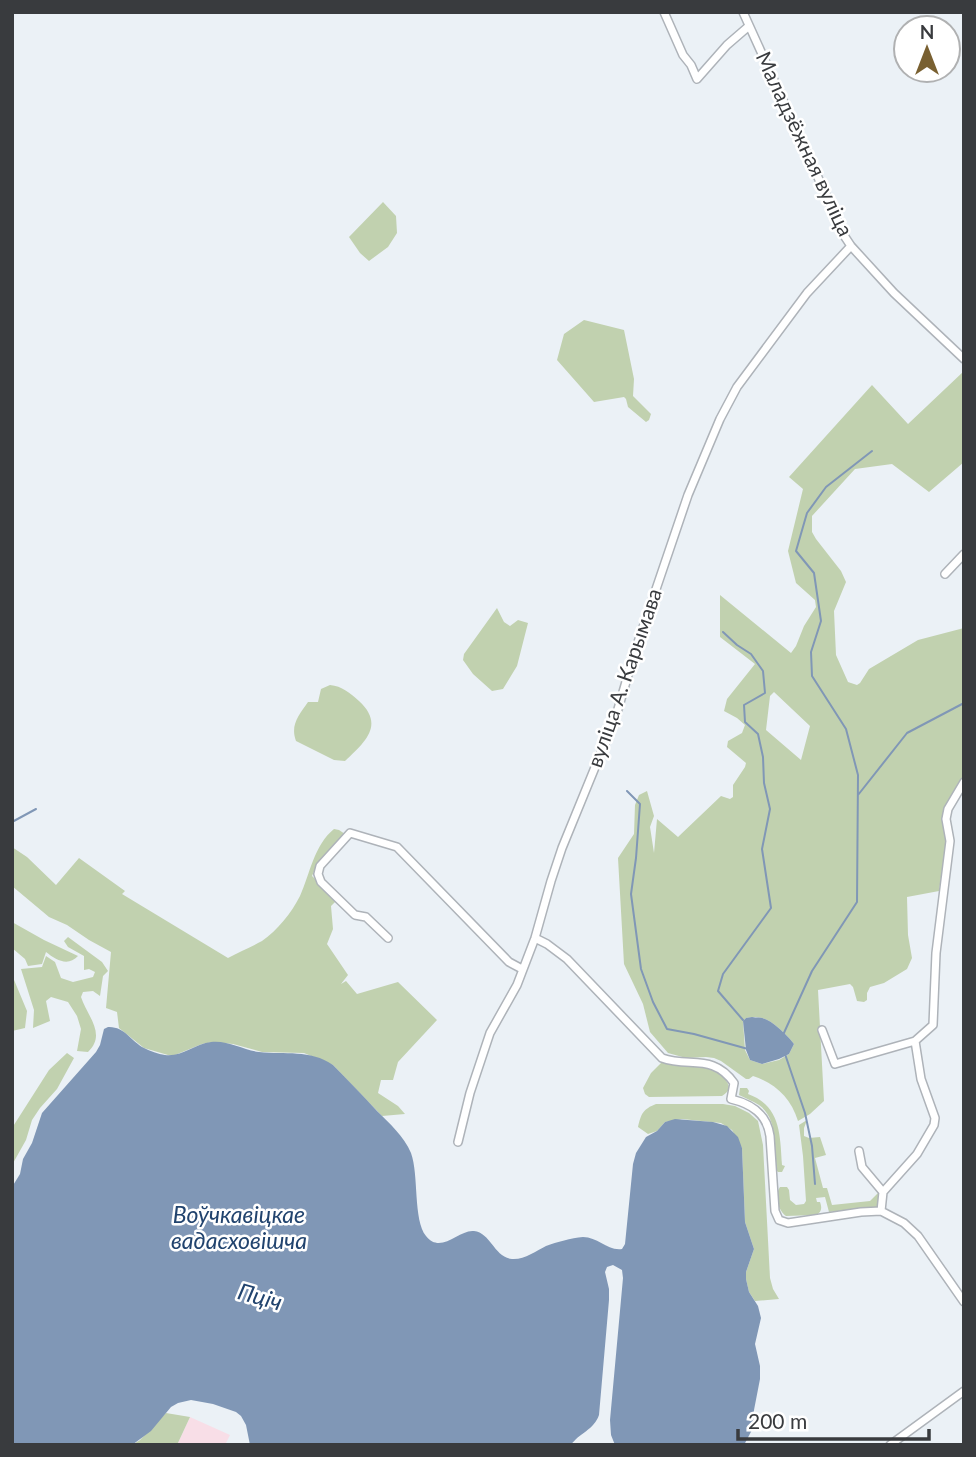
<svg xmlns="http://www.w3.org/2000/svg" width="976" height="1457" font-family="Lato,sans-serif">
<rect width="100%" height="100%" fill="#ebf1f6"/>
<path fill="#f8dee7" d="M190,1417L230,1435L225,1445H177Z"/>
<path fill="#c1d1af" fill-rule="evenodd" d="M383,202L396,216L397,233L388,247L369,261L360,253L349,237Z
M584,320L624,330L634,379L633,396L651,414L649,420L646,422L628,407L626,399L624,397L594,402L557,360L564,334Z
M964,371V462L929,492L892,464L855,469L812,516V532L816,539L841,571L846,582L834,611L836,655L848,682L857,685L860,683L869,669L918,640L964,628V776L943,813L946,842L939,891L907,897L908,935L912,958L907,969L884,983L870,987L867,993V1000L864,1002L857,1001L853,987L850,984L818,990L824,1101L810,1114L798,1121C791,1098 775,1083 753,1076L749,1079H746L721,1061L714,1058L706,1057L686,1058L668,1053L650,1032L643,1004L624,964L618,858L634,834L635,805L639,795L647,791L654,816L650,827L654,853L657,819L678,837L721,796L730,799L733,797V785L745,767L746,763L727,747L728,741L742,733L745,725L737,718L724,711L727,699L755,664L720,637V595L791,653L796,646L804,626L816,607L815,600L796,583L788,551L803,489L789,477L872,385L908,424ZM774,692L810,726L801,760L766,730L770,696ZM753,1017C757,1018 761,1017 765,1019C774,1022 789,1037 794,1044L789,1054L779,1060L762,1064L750,1060L745,1050L743,1021L746,1018Z
M497,608L504,622L510,626L518,620L528,623L517,666L503,689L492,691L473,674L463,660L464,654Z
M330,685C342,686 350,693 359,701C385,725 365,742 345,761L334,760L296,741C290,725 299,715 308,702H318L321,689Z
M334,829L339,830L345,834L318,862L312,876L337,900L331,906L333,929L327,944L348,975L341,984L346,981L357,994L398,982L437,1020L398,1062L393,1080H381L378,1093L398,1106L405,1114L382,1116L333,1065L304,1053L262,1052L233,1044L213,1042L202,1044L175,1055H168L144,1048L119,1028L117,1012L106,1008L111,952L89,940L67,925L49,917L12,886V847L27,857L56,885L79,858L125,891L122,894L228,958C239,952 251,947 262,941C277,931 292,912 300,896C310,874 314,845 334,829Z
M12,922L44,940L78,956C68,967 56,960 46,952L42,964L28,966L25,959L12,948Z
M68,937L102,962L108,971L103,976L100,996L93,991L83,992L81,997C87,1016 107,1034 88,1052L77,1051L81,1029L77,1016L68,1002L51,997L46,1001L50,1021L33,1028L34,1010L21,969L42,967L46,956L55,962L61,978L73,982L93,977L95,972L89,969L84,970V956L68,947L64,941Z
M12,975L27,1011L25,1028L12,1031Z
M67,1053L74,1058L57,1089L40,1108L32,1120L26,1140L12,1165V1128L49,1070Z
M662,1062C668,1063 674,1065 680,1066C697,1067 717,1062 727,1082C731,1089 728,1092 722,1096L649,1097L645,1094L643,1088L651,1073Z
M740,1088H747L749,1091L748,1094C781,1106 780,1135 782,1165L785,1166L782,1172H778L776,1170C774,1150 779,1119 759,1105C753,1101 745,1098 739,1095Z
M656,1104H723L735,1106L749,1113L758,1121L763,1145L770,1278L773,1289L779,1299L755,1301L749,1292L746,1279V1272L754,1249L745,1222L742,1148L732,1130L721,1123L682,1119L665,1122L657,1131L648,1134L638,1127C641,1114 643,1109 656,1104Z
M807,1120L804,1128V1136L809,1138L820,1137L826,1155L815,1158L823,1188H827L832,1205L870,1201L879,1192L880,1205L877,1207L829,1212L825,1197L816,1198L817,1202H820C822,1208 822,1212 816,1215L786,1216C778,1210 774,1196 780,1187H787L789,1190L790,1200L796,1205L804,1204L806,1201L803,1156L799,1125Z
M166,1413L190,1417L177,1445H132L140,1440Z"/>
<path fill="#8097b6" d="M752,1017C757,1018 761,1017 765,1019C774,1022 789,1037 794,1044L789,1054L779,1059L762,1064L750,1060L746,1050L743,1021L746,1018Z
M108,1027C124,1026 131,1041 144,1048C150,1051 158,1054 165,1055C182,1057 195,1044 211,1042C228,1040 243,1050 259,1052C285,1055 310,1049 333,1065C348,1080 363,1096 377,1111C389,1123 404,1136 411,1153C419,1175 413,1220 426,1236C441,1255 459,1229 474,1231C491,1233 494,1257 512,1259C524,1260 536,1251 546,1246C557,1242 571,1238 583,1237C598,1237 607,1251 622,1249L625,1244L633,1164L636,1153L646,1137L657,1131L665,1122L675,1119L713,1122L727,1126L738,1137L742,1148L745,1222L754,1249L746,1272V1279L749,1292L758,1306L761,1318L755,1344L760,1366V1379L754,1410L753,1428L744,1445H615L611,1435L610,1420L623,1278L622,1270L613,1265L607,1267L605,1272L609,1289V1300L599,1415C594,1430 579,1433 571,1445H250L246,1425L241,1416L236,1412L213,1404L191,1400L178,1403L171,1407L151,1431L132,1445H12V1187L20,1174L23,1159L32,1143L42,1113L96,1052L100,1045L104,1029Z"/>
<g fill="none" stroke-linecap="round" stroke-linejoin="round">
<path stroke="#8097b6" stroke-width="2" d="M723,632L737,645L751,654L763,671L765,693L744,705L745,722L758,734L763,757L764,783L770,809L762,849L771,908L723,974L718,991L743,1020
M627,791L640,804L636,858L631,894L641,969L653,1002L667,1029L694,1034L748,1049
M858,795L907,733L964,703
M12,822L36,809
M783,1035L812,971L857,902L858,775L846,729L812,676L811,652L821,621L814,573L796,551L807,513L826,487L872,451
M785,1054L805,1113L812,1146L815,1184"/>
<g stroke="#aeb3b9" stroke-width="10">
<path id="minor" d="M664,12L683,55L691,65L697,79L727,45L749,26
M743,12L845,237L851,246L894,293L964,359
M945,574L964,554
M388,938L366,917L355,915L321,882L318,874L320,866L350,833L397,847L509,962L522,969
M535,938L547,944L567,959L662,1058C689,1068 713,1053 734,1083L731,1099C752,1104 767,1114 770,1136L775,1211L779,1220L788,1223L861,1212L881,1211L904,1223L918,1236L964,1302
M822,1030L835,1064L915,1041
M458,1142L470,1093L490,1033L517,985L535,938L551,881L562,848L616,716L635,651L688,495L720,419L737,387L807,293L851,246
M859,1151L862,1167L883,1192
M881,1211L883,1192L917,1154L934,1125L935,1118L921,1079L915,1041L933,1025L936,953L950,841L946,819L948,809L964,782
M890,1445L964,1391"/>
</g>
<use href="#minor" stroke="#fff" stroke-width="7"/>
</g>
<g text-anchor="middle" stroke-width="5" stroke-linejoin="round" paint-order="stroke">
<g font-size="21" fill="#393b3e" stroke="#fff">
<text transform="translate(804 144) rotate(65)" y="7">Маладзёжная вуліца</text>
<text transform="translate(625 678) rotate(-71)" y="7">вуліца А. Карымава</text>
</g>
<g font-size="23" font-style="italic" fill="#21436e" stroke="#fff">
<text x="239" y="1223">Воўчкавіцкае<tspan x="239" dy="26">вадасховішча</tspan></text>
<text transform="translate(260 1297) rotate(16)" y="8">Пціч</text>
</g>
</g>
<rect width="976" height="1457" fill="none" stroke="#393b3e" stroke-width="28"/>
<g transform="translate(927 49)"><circle r="33" fill="#ffffff" stroke="#b0b1b2" stroke-width="2"/>
<path d="M0-5L12 26L0 18L-12 26Z" fill="#796031"/>
<text y="-10" font-size="19" font-weight="bold" text-anchor="middle" fill="#393b3e">N</text>
</g>
<path d="M738 1429v10h191v-10" fill="none" stroke="#393b3e" stroke-width="3.5"/>
<text x="748" y="1429" font-size="21" fill="#393b3e" stroke="#ffffff" stroke-width="5" paint-order="stroke">200 m</text>
</svg>
